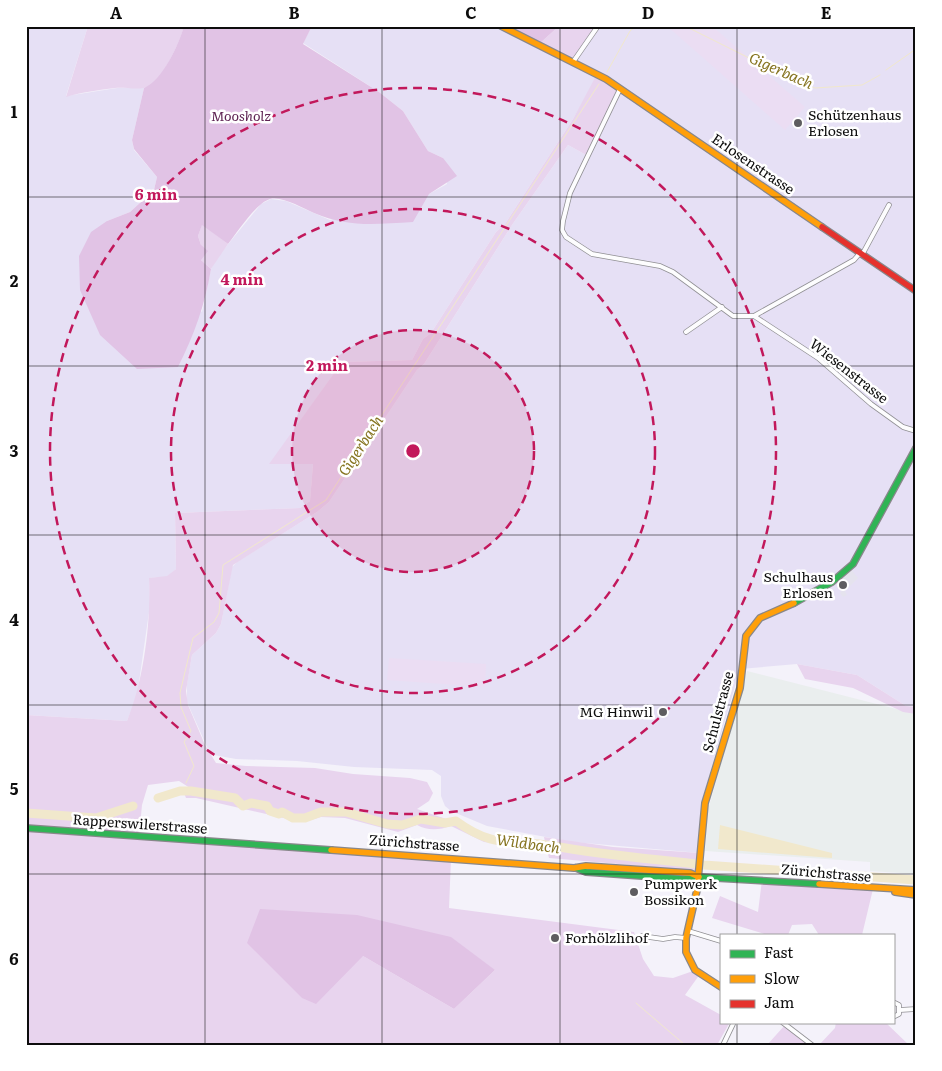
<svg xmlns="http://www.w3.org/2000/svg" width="942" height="1071" font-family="Literata,serif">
<rect width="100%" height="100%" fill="#f4f2fa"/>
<path fill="#eaeeee" d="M747,671L916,714V874L870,871V862L705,851L708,810Z"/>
<path fill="#e6e0f5" d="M26,26H88L66,96L117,88H144L132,140L134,150L157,177L154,190L130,212L107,221L202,312L211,269L216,259L261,204L271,199L286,201L330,220L429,194L447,184L443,158L428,151L403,111L379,92L303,43L312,26H501L573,62L598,26H916V707L906,706L857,675L797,664L740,669L701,804L700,853L573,842L487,826L451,811L445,806L441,796V776L432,770L354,767L297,761L236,759L214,755L207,747L187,702V684L192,655L216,633L221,624L232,567L237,562L317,512L329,502L417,370L424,364L512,225L568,145L588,156L598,75L573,119L505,224L496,232L431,333L423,339L412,360L342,362L270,464H313L310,501L300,508L175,513L176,569L167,577L149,578L150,605L137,696L127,721L26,715Z"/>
<path fill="#e8d4ee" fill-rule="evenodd" d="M88,26H184C181,40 162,80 150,86C140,91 126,87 115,88C99,90 82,92 66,97Z
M559,26H598L573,62L538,45Z
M597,74L620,89L588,156L568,145L512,225L424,364L417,370L329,502L317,512L233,565L221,624L216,633L192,655L186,691L188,705L205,745L216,763L246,766L315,768L353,774L410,778L427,782L433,793L429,801L417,809L446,819L453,818L482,834L545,842L544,837L613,847L700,853L699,871L549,858L547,850L484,842L451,826C439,830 428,831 417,825L398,832L345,818L321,817L308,821H297L196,798H186L184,793L191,792L190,788L179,781L148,785L142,805L139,836L253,844L302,845L451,859L449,908L634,932L643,959L654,976L673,978L693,971L700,974L685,995L721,1015V1022H730L717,1045H26V715L127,721C144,679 151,623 149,578L167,576L176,569L175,513L300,508L310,501L313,464H269L342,362L412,360L423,339L431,333L496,232L505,224L573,119ZM363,956L495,970L454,1009Z
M202,224L228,244L211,269L201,260V245L198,236Z
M797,664L857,675L906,706L916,707V714L903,712L853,688L805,679Z
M762,880L873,889L862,935H819L812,924L792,925L788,935H768L712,918L720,896L758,912Z
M836,1022H885L909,1045H819L835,1028Z
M785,1025L812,1045H767Z"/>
<path fill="#e1c3e5" d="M184,26H312L303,44L379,92L403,111L428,151L443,158L457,176L429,194L413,222C375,224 350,228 314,213C302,208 283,196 270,199C256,203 237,233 228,244L202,225L198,236L201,245L208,251L201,260L211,269C205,305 194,335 178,367L137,369L100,335L80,290L79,256L91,232L107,221L130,212L154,190L157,177L134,149L132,140L144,88C162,81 179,44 184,26Z
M501,26H559L538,45Z
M260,909L357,915L451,937L495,970L454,1009L363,956L316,1004L302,998L247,943Z"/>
<path fill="#ebddf3" d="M667,26H712L805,107L785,130Z
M389,658L486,664L485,687L387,680Z"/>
<path fill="#e5e3ee" d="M851,569L858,578L845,591L847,595L843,597L840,593L842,591L836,582Z"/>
<path fill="#f1e8cc" d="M720,825L832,853V858L718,849Z"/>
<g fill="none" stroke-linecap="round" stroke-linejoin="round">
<path stroke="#f1e8cc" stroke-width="1" d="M685,26L789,78L815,88L862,85L880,75
M886,70L916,49
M607,72L630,31L636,26
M186,783L194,766L184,742L191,731L181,707L180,693L193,638L214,622L219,613L223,565L326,500L599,84
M636,1003L685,1045"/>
<path stroke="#f1e8cc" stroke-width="9" d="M158,798L180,791H191L235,798L243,806L251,803L267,806L270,811L279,814L282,812L293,818H305L321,812H346L387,824L402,825L421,819L445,823L456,821C494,849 511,839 553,846C603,855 654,859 704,865L916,880
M26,813L96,818L133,806"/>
<g stroke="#919094" stroke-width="5.5">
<path id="street" d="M573,62L598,26
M620,89L570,193L563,221L562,230L566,237L592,254L660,266L673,272L733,316H754L818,358L871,404L903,427L916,431
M862,255L889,205
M754,316L854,260L860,253
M686,332L722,307
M688,931L721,941
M642,936L663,939L675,937L686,938
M893,1002L899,1005V1014L893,1017
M900,1010L916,1009
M782,1022L812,1045
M723,1045L734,1022"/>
</g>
<g stroke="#88878a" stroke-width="8">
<path id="fast" d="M794,603L832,582L853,564L916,448
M26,828L331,850
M576,868L586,872L684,879L699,877L819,884"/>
</g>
<g stroke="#88878a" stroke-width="8">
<path id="slow" d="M501,26L606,79L822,227
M331,850L574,868L586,866L690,873L699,877
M819,884L916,890
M895,892L916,895
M721,987L695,970L686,952V938L697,890L705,803L740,688L746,636L760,618L794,603"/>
</g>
<g stroke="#88878a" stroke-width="8">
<path id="jam" d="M822,227L916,291"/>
</g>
<use href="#street" stroke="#fdfdfe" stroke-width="4"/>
<use href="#fast" stroke="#30b455" stroke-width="5.5"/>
<use href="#slow" stroke="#ff9f0a" stroke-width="5.5"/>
<use href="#jam" stroke="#e5322d" stroke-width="5.5"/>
</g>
<path fill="none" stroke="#0d0d0d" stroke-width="1" stroke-opacity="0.55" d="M205,26V1045M382,26V1045M560,26V1045M737,26V935M26,197H916M26,366H916M26,535H916M26,705H916M26,874H916M737,1022V1045"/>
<circle cx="413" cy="451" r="121" fill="#c2185b" fill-opacity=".12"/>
<g fill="none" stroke="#c2185b" stroke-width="2.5" stroke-dasharray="9 6">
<circle cx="413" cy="451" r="121"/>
<circle cx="413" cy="451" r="242"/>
<circle cx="413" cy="451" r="363"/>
</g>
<g fill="#5e5d60" stroke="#fff" stroke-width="2">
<circle cx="798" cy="123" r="5"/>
<circle cx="843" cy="585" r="5"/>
<circle cx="663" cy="712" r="5"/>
<circle cx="634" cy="892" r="5"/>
<circle cx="555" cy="938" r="5"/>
</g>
<g text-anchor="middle" stroke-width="5" stroke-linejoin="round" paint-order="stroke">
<g font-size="14" fill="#0d0d0d" stroke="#fff" text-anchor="start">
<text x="808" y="120">Schützenhaus<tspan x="808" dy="16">Erlosen</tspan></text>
<text x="833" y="582" text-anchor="end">Schulhaus<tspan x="833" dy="16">Erlosen</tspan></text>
<text x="653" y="717" text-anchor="end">MG Hinwil</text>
<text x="644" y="889">Pumpwerk<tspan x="644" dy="16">Bossikon</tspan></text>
<text x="565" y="943">Forhölzlihof</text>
</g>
<g font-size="14" font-style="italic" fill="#5f2454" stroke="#fff">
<text x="241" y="121">Moosholz</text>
</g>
<g font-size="14" fill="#0d0d0d" stroke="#fff">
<text transform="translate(753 164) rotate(34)" y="5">Erlosenstrasse</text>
<text transform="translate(849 371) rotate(38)" y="5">Wiesenstrasse</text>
<text transform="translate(718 712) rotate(-75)" y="5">Schulstrasse</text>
<text transform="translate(140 824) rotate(4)" y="5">Rapperswilerstrasse</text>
<text transform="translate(414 843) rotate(4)" y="5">Zürichstrasse</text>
<text transform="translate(826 873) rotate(5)" y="5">Zürichstrasse</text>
</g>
<g font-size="15" font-style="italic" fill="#867420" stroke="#fff">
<text transform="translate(781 71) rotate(24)" y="5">Gigerbach</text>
<text transform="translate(361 446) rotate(-57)" y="5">Gigerbach</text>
<text transform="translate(528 844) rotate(8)" y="5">Wildbach</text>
</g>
</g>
<circle cx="413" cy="451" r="8" fill="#c2185b" stroke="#fff" stroke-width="2.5"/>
<g font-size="15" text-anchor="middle" font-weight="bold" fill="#c2185b" stroke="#fff" stroke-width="5" stroke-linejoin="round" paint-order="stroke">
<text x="156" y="200">6 min</text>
<text x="242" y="285">4 min</text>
<text x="327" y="371">2 min</text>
</g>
<rect width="942" height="1071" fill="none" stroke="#ffffff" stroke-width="55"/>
<rect x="720" y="934" width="175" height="90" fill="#ffffff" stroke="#9e9e9e"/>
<rect x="730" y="950" width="25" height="8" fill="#30b455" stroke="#9e9e9e"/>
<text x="764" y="958" font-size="15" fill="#0d0d0d">Fast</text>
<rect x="730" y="975" width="25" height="8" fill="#ff9f0a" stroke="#9e9e9e"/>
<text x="764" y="984" font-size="15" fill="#0d0d0d">Slow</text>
<rect x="730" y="1000" width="25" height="8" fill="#e5322d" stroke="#9e9e9e"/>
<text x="764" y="1008" font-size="15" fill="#0d0d0d">Jam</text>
<rect x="28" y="28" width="886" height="1016" fill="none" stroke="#0d0d0d" stroke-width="2"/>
<g font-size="16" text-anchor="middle" font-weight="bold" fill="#0d0d0d">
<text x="116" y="19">A</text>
<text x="294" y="19">B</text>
<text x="471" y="19">C</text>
<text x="648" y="19">D</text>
<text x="826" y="19">E</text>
<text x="14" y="118">1</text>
<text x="14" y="287">2</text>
<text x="14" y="457">3</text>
<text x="14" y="626">4</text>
<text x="14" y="795">5</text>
<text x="14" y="965">6</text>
</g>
</svg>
